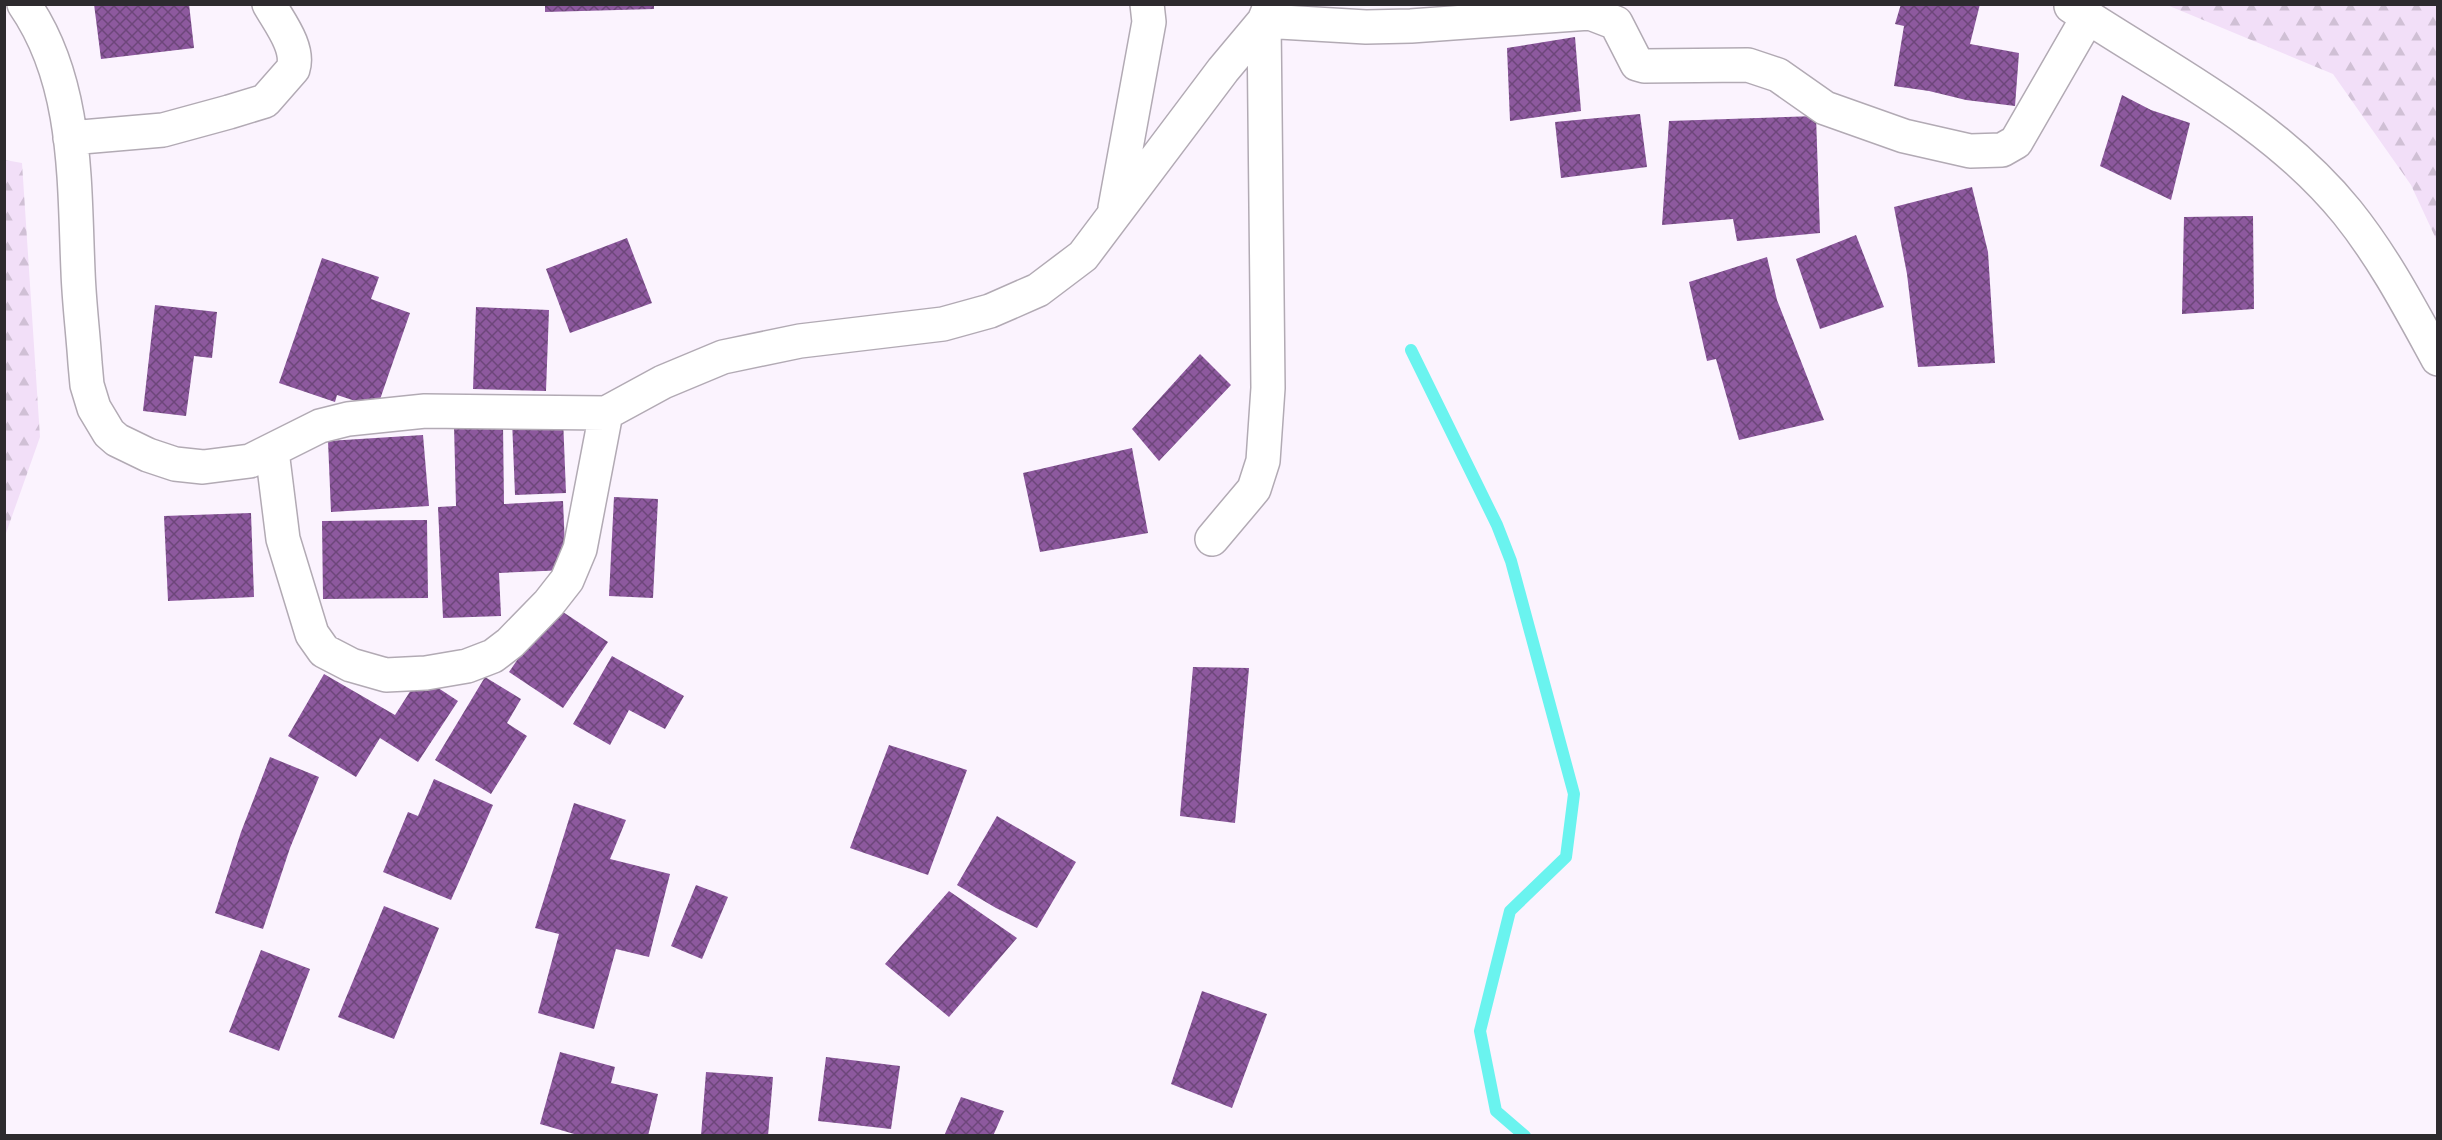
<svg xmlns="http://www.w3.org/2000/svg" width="2442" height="1140" font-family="'Zilla Slab',serif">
<defs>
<pattern id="forest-firs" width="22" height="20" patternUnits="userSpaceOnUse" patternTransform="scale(1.5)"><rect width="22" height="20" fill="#f2dff8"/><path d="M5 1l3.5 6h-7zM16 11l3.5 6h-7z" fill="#d0c0d5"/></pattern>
<pattern id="building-cross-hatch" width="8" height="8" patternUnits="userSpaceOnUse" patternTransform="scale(1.5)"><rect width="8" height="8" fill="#8d599e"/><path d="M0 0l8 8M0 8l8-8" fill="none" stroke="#6d467a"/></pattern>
</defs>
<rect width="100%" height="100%" fill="#fbf3fe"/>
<path fill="url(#forest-firs)" d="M2167,5H2437V241L2411,185L2333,74Z
M5,160L22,163L40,437L5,536Z"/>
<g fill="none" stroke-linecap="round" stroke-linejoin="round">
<path stroke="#6af3ef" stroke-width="12" d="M1411,350L1497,525L1511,561L1574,794L1566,857L1510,911L1480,1031L1496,1111L1525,1136"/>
</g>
<path fill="url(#building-cross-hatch)" d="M94,4H189L194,48L101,59Z
M545,4H654V9L545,12Z
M1901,4H1980L1970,44L2019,53L2015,106L1966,100L1929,91L1894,86L1904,26L1895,24Z
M1575,37L1581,111L1510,121L1507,48Z
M2122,95L2151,110L2190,123L2171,200L2100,166Z
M1640,114L1647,167L1561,178L1555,122Z
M1816,116L1820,233L1737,241L1733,219L1662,225L1669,121Z
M1972,187L1988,252L1995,363L1918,367L1907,274L1894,207Z
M2253,216L2254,309L2182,314L2184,217Z
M1856,235L1884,307L1820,329L1796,259Z
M627,238L652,303L570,333L546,269Z
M1767,257L1777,300L1824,420L1739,440L1716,359L1707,361L1689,282Z
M322,258L379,277L371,299L410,313L377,408L337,395L335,402L279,383Z
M155,305L217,312L212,358L194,356L186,416L143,411Z
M476,307L549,310L546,391L473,389Z
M1200,354L1231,385L1159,461L1132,429Z
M563,418L566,493L515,495L512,420Z
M503,424L504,504L563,501L566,570L499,573L501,616L443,618L438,507L456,506L454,425Z
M423,435L429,506L331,512L328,441Z
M1132,448L1148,533L1040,552L1023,473Z
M614,497L658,499L653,598L609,596Z
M251,513L254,597L168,601L164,516Z
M427,520L428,598L323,599L322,521Z
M554,606L608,642L563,708L509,672Z
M612,656L684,696L665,729L629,710L610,745L573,724Z
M1193,667L1249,668L1235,823L1180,816Z
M324,674L395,715L420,676L458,701L418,762L380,738L356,777L288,736Z
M485,677L521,699L507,723L527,736L491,794L435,760Z
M889,745L967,770L928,875L850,848Z
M270,757L319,777L290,848L263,929L215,913L241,832Z
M434,779L493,805L451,900L383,872L408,812L418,816Z
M574,803L626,820L610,859L670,874L649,957L616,949L594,1029L538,1013L559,934L535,928Z
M997,816L1076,862L1037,928L996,908L957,885Z
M696,885L728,897L702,959L671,946Z
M949,891L1017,938L949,1017L885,964Z
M384,906L439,928L394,1039L338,1017Z
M261,950L310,969L279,1051L229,1032Z
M1202,991L1267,1014L1232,1108L1171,1084Z
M560,1052L615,1067L611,1083L658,1094L648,1136H581L540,1124Z
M826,1057L900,1066L891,1129L818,1121Z
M706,1072L773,1077L768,1136H701Z
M961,1097L1004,1111L993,1136H944Z"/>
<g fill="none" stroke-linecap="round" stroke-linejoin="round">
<g stroke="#b2aab4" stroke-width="36">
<path id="minor" d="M24,4C78,82 74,181 78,271C79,302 83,332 85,363L87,385L94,408L109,433L117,440L148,455L175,464L203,467L250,461L320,426L348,419L425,411L606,413L663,382L723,357L800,341L943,324L990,311L1038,290L1083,256L1223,70L1264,21L1271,4
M2071,6C2167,70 2272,120 2347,212C2384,258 2410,308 2438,359
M70,138L163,130L229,112L265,101L293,69C300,48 279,22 269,4
M1115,208L1149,22L1147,4
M272,451L283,539L312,634L324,651L351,665L386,675L426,673L467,666L493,656L510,643L549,603L567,580L580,549L606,413
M1212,539L1254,489L1263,461L1268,388L1264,21L1366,27L1411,26L1590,13L1616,23L1637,64L1644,66L1748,65L1778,75L1825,108L1904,136L1970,151L2002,150L2016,142L2088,17"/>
</g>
<use href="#minor" stroke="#fff" stroke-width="33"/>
</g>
<rect width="2442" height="1140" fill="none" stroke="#2d2a2e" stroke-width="12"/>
</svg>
